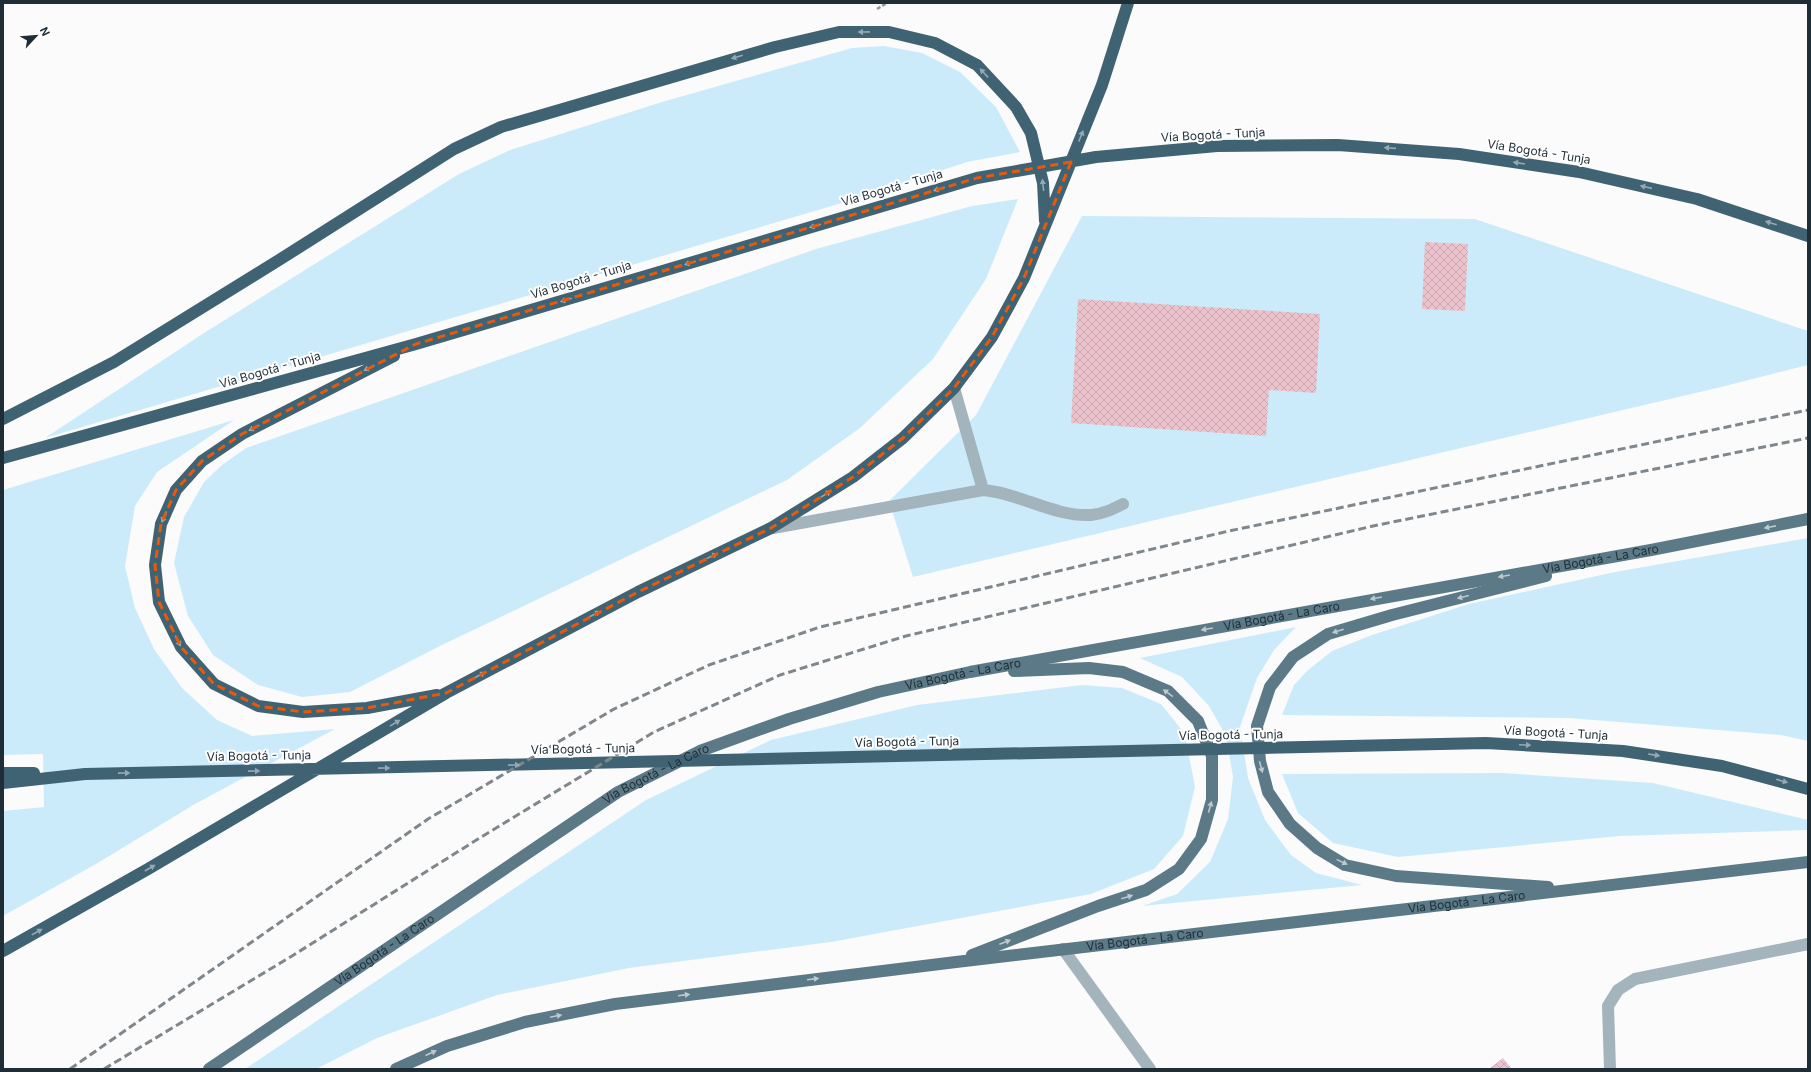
<svg xmlns="http://www.w3.org/2000/svg" width="1811" height="1072" font-family="Inter,sans-serif">
<defs>
<pattern id="building-cross-hatch" width="8" height="8" patternUnits="userSpaceOnUse"><rect width="8" height="8" fill="#ecc3cc"/><path d="M0 0l8 8M0 8l8-8" fill="none" stroke="#caa8b0"/></pattern>
</defs>
<rect width="100%" height="100%" fill="#fbfbfb"/>
<path fill="#cbebfb" d="M884,46L922,53L960,72L996,107L1020,152L967,162L842,203L45,438L204,333L459,174L510,150L662,102L852,48Z
M1018,199L986,279L933,359L860,428L787,480L442,645L350,692L302,697L258,685L213,655L188,616L174,563L184,517L204,482L222,465L246,448L816,249L972,206Z
M1082,216L1475,219L1808,331V365L1721,387L913,577L889,501L976,415Z
M234,420L157,472L135,506L125,566L135,608L154,649L182,688L217,720L252,736L335,729L195,804L96,864L3,916V811L44,807L43,754L3,755V490Z
M1808,538V741L1781,735L1569,718L1282,715L1294,685L1307,671L1332,651L1369,636L1469,604L1615,572Z
M1296,627L1274,650L1257,678L1240,727L1248,778L1265,820L1291,855L1316,873L1362,885L1142,906L1177,894L1210,862L1228,819L1233,777L1226,736L1209,706L1182,677L1140,658Z
M1082,685L1122,688L1161,704L1185,734L1195,787L1183,836L1154,869L1091,894L831,942L629,968L497,995L377,1038L316,1069H245L646,800L771,740L917,705Z
M1502,773L1653,783L1808,820V830L1620,836L1398,857L1333,843L1298,813L1282,774Z"/>
<path fill="url(#building-cross-hatch)" d="M1425,242L1468,244L1465,311L1422,309Z
M1078,299L1320,314L1316,393L1269,390L1266,436L1071,423Z
M1503,1058L1512,1069H1489Z"/>
<g fill="none" stroke-linecap="round" stroke-linejoin="round">
<path stroke="#92999d" stroke-width="2.5" stroke-dasharray="4 2" stroke-linecap="butt" d="M877,9L887,3"/>
<path stroke="#a4b4bc" stroke-width="12" d="M954,388L983,490
M773,528L983,490C1020,493 1054,517 1091,515C1103,514 1113,509 1123,504
M1063,949L1150,1069
M1610,1069L1608,1006L1618,990L1635,979L1808,944"/>
<g stroke="#5b7987" stroke-width="12">
<path d="M1546,576L1392,615L1328,634L1293,657L1270,687L1257,726L1260,761L1268,792L1290,824L1317,848L1345,865L1396,876L1548,887"/>
<path d="M972,955L1098,906L1146,890L1179,869L1201,839L1212,800V756L1198,721L1168,691L1123,672L1089,668L1014,671"/>
<path id="s1" d="M209,1069L618,792L700,751L789,719L878,692L970,672L1651,550L1808,519"/>
<path id="s2" d="M396,1069L447,1046L525,1022L615,1004L956,962L1808,862"/>
</g>
<path stroke="#406374" stroke-width="12" d="M394,356L242,434L202,461L176,490L161,524L155,565L159,602L181,647L214,684L258,706L303,712L367,708L437,695
M3,419L114,362L279,260L454,149L501,127L775,47L839,32H889L935,43L977,65L1016,107L1031,133L1043,183L1045,221
M3,458L416,344L977,178L1096,157L1217,146L1338,145L1459,154L1579,172L1697,199L1808,236
M3,773H34
M3,783L85,774L1486,743L1623,751L1722,766L1808,789
M3,951L148,869L446,693L638,592L771,528L853,477L903,438L954,388L992,337L1024,278L1102,85L1128,3"/>
<path stroke="#7f878c" stroke-width="3" stroke-dasharray="8 4" stroke-linecap="butt" d="M70,1069L428,819L614,709L709,665L820,627L1229,531L1808,410
M104,1069L292,956L478,839L654,732L780,675L906,636L1373,526L1808,438"/>
</g>
<defs><path id="oneway-solid" d="M-6-.8H1V-3.2L6.5 0L1 3.2V.8H-6Z"/></defs>
<g fill="#96a9b3">
<use href="#oneway-solid" transform="translate(864 32) rotate(179)"/>
<use href="#oneway-solid" transform="translate(737 57) rotate(164)"/>
<use href="#oneway-solid" transform="translate(984 73) rotate(-133)"/>
<use href="#oneway-solid" transform="translate(1081 136) rotate(-68)"/>
<use href="#oneway-solid" transform="translate(1390 148) rotate(-176)"/>
<use href="#oneway-solid" transform="translate(1519 163) rotate(-171)"/>
<use href="#oneway-solid" transform="translate(1043 185) rotate(-96)"/>
<use href="#oneway-solid" transform="translate(1646 187) rotate(-167)"/>
<use href="#oneway-solid" transform="translate(939 189) rotate(163)"/>
<use href="#oneway-solid" transform="translate(1771 223) rotate(-162)"/>
<use href="#oneway-solid" transform="translate(815 226) rotate(164)"/>
<use href="#oneway-solid" transform="translate(690 263) rotate(163)"/>
<use href="#oneway-solid" transform="translate(566 300) rotate(163)"/>
<use href="#oneway-solid" transform="translate(369 368) rotate(153)"/>
<use href="#oneway-solid" transform="translate(254 428) rotate(153)"/>
<use href="#oneway-solid" transform="translate(826 494) rotate(-32)"/>
<use href="#oneway-solid" transform="translate(164 517) rotate(113)"/>
<use href="#oneway-solid" transform="translate(712 556) rotate(-26)"/>
<use href="#oneway-solid" transform="translate(595 614) rotate(-28)"/>
<use href="#oneway-solid" transform="translate(178 641) rotate(64)"/>
<use href="#oneway-solid" transform="translate(480 675) rotate(-28)"/>
<use href="#oneway-solid" transform="translate(395 723) rotate(-31)"/>
<use href="#oneway-solid" transform="translate(1525 745) rotate(3)"/>
<use href="#oneway-solid" transform="translate(1654 755) rotate(9)"/>
<use href="#oneway-solid" transform="translate(514 765) rotate(-1)"/>
<use href="#oneway-solid" transform="translate(384 768) rotate(-1)"/>
<use href="#oneway-solid" transform="translate(254 771) rotate(-1)"/>
<use href="#oneway-solid" transform="translate(124 773) rotate(-1)"/>
<use href="#oneway-solid" transform="translate(1782 781) rotate(16)"/>
<use href="#oneway-solid" transform="translate(150 868) rotate(-30)"/>
<use href="#oneway-solid" transform="translate(37 932) rotate(-29)"/>
</g>
<g fill="#bdc9cf">
<use href="#oneway-solid" transform="translate(1770 527) rotate(169)"/>
<use href="#oneway-solid" transform="translate(1504 576) rotate(170)"/>
<use href="#oneway-solid" transform="translate(1463 597) rotate(166)"/>
<use href="#oneway-solid" transform="translate(1376 598) rotate(170)"/>
<use href="#oneway-solid" transform="translate(1207 629) rotate(170)"/>
<use href="#oneway-solid" transform="translate(1338 631) rotate(163)"/>
<use href="#oneway-solid" transform="translate(1168 693) rotate(-144)"/>
<use href="#oneway-solid" transform="translate(1261 767) rotate(75)"/>
<use href="#oneway-solid" transform="translate(1210 807) rotate(-75)"/>
<use href="#oneway-solid" transform="translate(1342 862) rotate(26)"/>
<use href="#oneway-solid" transform="translate(1127 897) rotate(-18)"/>
<use href="#oneway-solid" transform="translate(1005 942) rotate(-21)"/>
<use href="#oneway-solid" transform="translate(813 979) rotate(-7)"/>
<use href="#oneway-solid" transform="translate(684 995) rotate(-7)"/>
<use href="#oneway-solid" transform="translate(556 1016) rotate(-12)"/>
<use href="#oneway-solid" transform="translate(431 1053) rotate(-24)"/>
</g>
<path fill="none" stroke="#e8590c" stroke-width="3" stroke-dasharray="8 5" stroke-linejoin="round" d="M1071,162L1024,278L992,337L954,388L903,438L853,477L771,528L638,592L446,693L367,708L303,712L258,706L214,684L181,647L159,602L155,565L161,524L176,490L202,461L242,434L416,344L977,178Z"/>
<g text-anchor="middle" stroke-width="4" stroke-linejoin="round" paint-order="stroke">
<g font-size="12" fill="#1f2e36" stroke="#fff">
<text transform="translate(1213 135) rotate(-3)" y="4">Vía Bogotá - Tunja</text>
<text transform="translate(1539 152) rotate(9)" y="4">Vía Bogotá - Tunja</text>
<text transform="translate(892 188) rotate(-16)" y="4">Vía Bogotá - Tunja</text>
<text transform="translate(581 280) rotate(-17)" y="4">Vía Bogotá - Tunja</text>
<text transform="translate(270 370) rotate(-16)" y="4">Vía Bogotá - Tunja</text>
<text dy="4" stroke="none"><textPath href="#s1" startOffset="1508">Vía Bogotá - La Caro</textPath></text>
<text dy="4" stroke="none"><textPath href="#s1" startOffset="1184">Vía Bogotá - La Caro</textPath></text>
<text dy="4" stroke="none"><textPath href="#s1" startOffset="860">Vía Bogotá - La Caro</textPath></text>
<text transform="translate(1556 733) rotate(3)" y="4">Vía Bogotá - Tunja</text>
<text transform="translate(1231 735) rotate(-1)" y="4">Vía Bogotá - Tunja</text>
<text transform="translate(907 742) rotate(-1)" y="4">Vía Bogotá - Tunja</text>
<text transform="translate(583 749) rotate(-1)" y="4">Vía Bogotá - Tunja</text>
<text transform="translate(259 756) rotate(-1)" y="4">Vía Bogotá - Tunja</text>
<text dy="4" stroke="none"><textPath href="#s1" startOffset="536">Vía Bogotá - La Caro</textPath></text>
<text dy="4" stroke="none"><textPath href="#s2" startOffset="1087">Vía Bogotá - La Caro</textPath></text>
<text dy="4" stroke="none"><textPath href="#s2" startOffset="763">Vía Bogotá - La Caro</textPath></text>
<text dy="4" stroke="none"><textPath href="#s1" startOffset="212">Vía Bogotá - La Caro</textPath></text>
</g>
</g>
<rect width="1811" height="1072" fill="none" stroke="#1f2e36" stroke-width="8"/>
<g transform="translate(36 36) rotate(64)" stroke="#ffffff" stroke-width="3" paint-order="stroke">
<path d="M0-3L7 15L0 10L-7 15Z" fill="#1f2e36"/>
<text y="-6" font-size="11" font-weight="bold" text-anchor="middle" fill="#1f2e36">N</text>
</g>
</svg>
